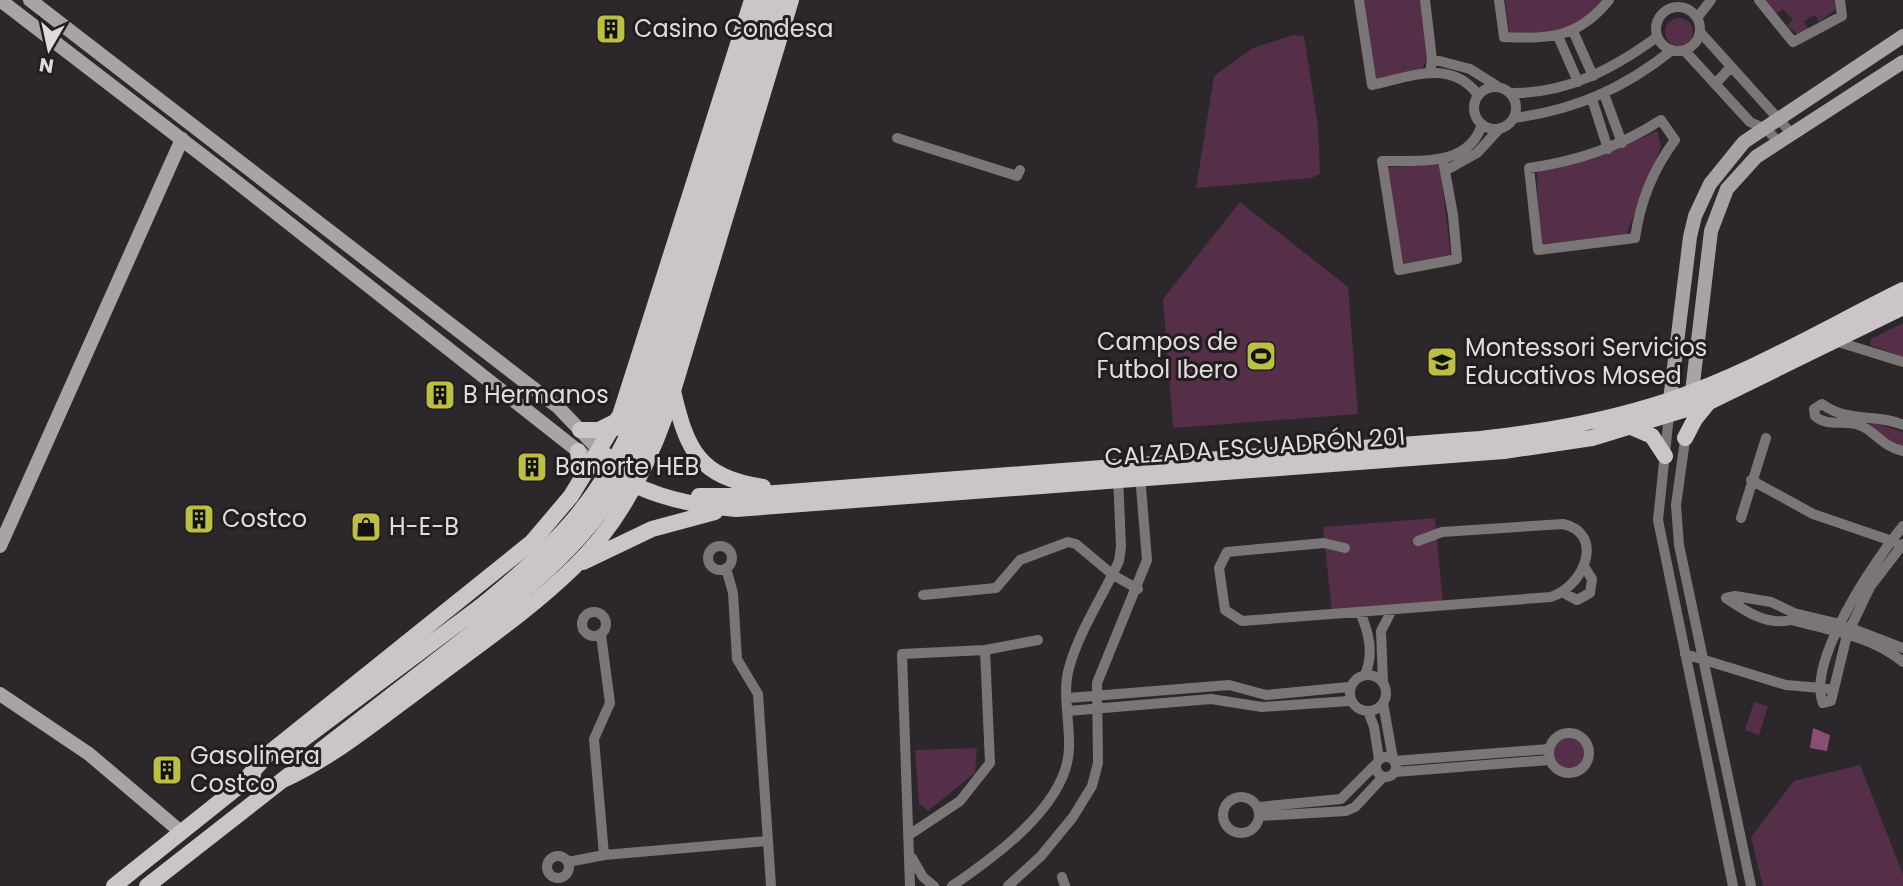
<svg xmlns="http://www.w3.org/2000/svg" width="1903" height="886" font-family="Poppins,sans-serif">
<rect width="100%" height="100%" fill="#2c272a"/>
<path fill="#552e48" d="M1364,0H1420L1428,56L1422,70L1376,81Z
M1505,0H1604C1579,33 1546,34 1509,32Z
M1764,0H1836V9L1819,22L1815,15L1804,21L1808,29L1797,34L1787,26L1793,20L1783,9L1776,14Z
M1665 32a14 14 0 1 1 28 0a14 14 0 1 1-28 0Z
M1293,35L1304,36L1318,126L1320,174L1311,178L1196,188L1214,76L1253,48Z
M1657,131L1661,147L1626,235L1539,244L1537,171L1607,154Z
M1440,165L1451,257L1400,265L1386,167Z
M1240,202L1348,287L1358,414L1173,428L1163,299Z
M1903,323V357L1870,345L1871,339Z
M1871,422L1903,432V448L1869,427Z
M1435,518L1443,605L1332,613L1323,527Z
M1754,702L1768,706L1759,735L1745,730Z
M1554 753a15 15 0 1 1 30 0a15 15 0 1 1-30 0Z
M977,748L975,773L928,811L919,803L915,750Z
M1860,765L1903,874V886H1763L1751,837L1794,781Z"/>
<path fill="#894e75" d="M1813,728L1830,735L1827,751L1810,748Z"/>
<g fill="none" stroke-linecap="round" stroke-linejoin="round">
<path stroke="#7a7678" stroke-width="10" d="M1359,0L1372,85C1409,77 1451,58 1478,95
M1425,0L1432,59L1430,72
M1499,0L1504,37C1550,39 1578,38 1609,0
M1759,0L1793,42L1842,16L1840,0
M1656 29a22 22 0 1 1 44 0a22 22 0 1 1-44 0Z
M1697,18L1711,0
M1573,31L1593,76
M1700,32L1792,134
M1558,36L1578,82
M1685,51L1750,122L1766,129L1779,142
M1432,59L1470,69L1497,86
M1715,84L1731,67
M1474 108a21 21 0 1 1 42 0a21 21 0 1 1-42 0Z
M1511,93C1566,94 1613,69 1657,37
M1604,94L1622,143
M1592,99L1608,149
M1514,118C1575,110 1625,88 1672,50
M1661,120L1675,140C1654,168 1640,203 1635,238L1538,250L1529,168C1578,161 1619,147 1661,120Z
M897,138L1017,176L1020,170
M1443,160L1453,215L1457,259L1399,270L1382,161C1418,160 1469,168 1482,124
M1445,171L1477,153L1500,128
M1835,341L1903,362
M1669,415L1658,520L1733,886
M1903,425C1877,413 1847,423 1822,404L1814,409L1815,416C1826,427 1845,420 1859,425C1873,429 1881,446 1903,451
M1686,433L1676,505L1679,545L1751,886
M1751,480L1813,514L1895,542
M1741,518L1766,438
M1903,526C1876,559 1806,661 1823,703L1831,701L1847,635L1870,587L1903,544
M708 558a12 12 0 1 1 24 0a12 12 0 1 1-24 0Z
M1345,548L1324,543L1227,552L1219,568L1225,610L1242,621L1551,597C1585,586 1605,533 1563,524L1442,532L1418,541
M726,568L733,593L737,659L758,694L771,886
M1564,593L1577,600L1590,593L1592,579L1585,568
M923,595L996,588L1020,560L1068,542L1076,544L1113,575L1138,589
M1726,598C1745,611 1767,626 1791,620C1829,630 1872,636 1903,662
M1726,598L1735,596L1771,602L1794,613L1840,624L1903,648
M582 624a12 12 0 1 1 24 0a12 12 0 1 1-24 0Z
M1360,612C1369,633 1374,653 1365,675
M601,635L610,703L594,739L604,855
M1685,654L1786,685L1834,689
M1350 693a18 18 0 1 1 36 0a18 18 0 1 1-36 0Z
M1383,682L1381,631L1392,610
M1068,698L1229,685L1266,695L1349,687
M1383,703L1393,759
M1068,711L1211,699L1262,707L1349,701
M1368,711L1374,727L1379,759
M1549 753a20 20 0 1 1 40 0a20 20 0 1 1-40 0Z
M1376 767a10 10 0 1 1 20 0a10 10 0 1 1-20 0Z
M1394,761L1549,749
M1395,772L1550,760
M1223 815a18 18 0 1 1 36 0a18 18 0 1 1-36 0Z
M1258,807L1341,799L1375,765
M1260,816L1346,811L1355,807L1383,777
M909,835L960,801L990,763L985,650
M547 867a11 11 0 1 1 22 0a11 11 0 1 1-22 0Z
M912,858L923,877L934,886
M568,862L604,855L768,841
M1062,877L1065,886
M910,886L902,654L985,650L1038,640
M952,886C995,857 1068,804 1069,748C1070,722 1062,692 1069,668C1079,631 1103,596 1119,561L1121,547L1118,475
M1008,886L1041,856L1073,817L1092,786L1098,763L1097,683L1147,560L1140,475"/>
<path stroke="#a8a3a6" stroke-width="14" d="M0,0L224,172L587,458
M30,0L529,385L558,407L599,450
M1691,400L1711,231L1727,189L1756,157L1903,62
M1669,408L1690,237L1695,216L1710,184L1744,142L1903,36
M0,546L182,139
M0,694L89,754L181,832"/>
<path stroke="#cbc5c9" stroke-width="16" d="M673,391C687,450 698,477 763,487
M635,419L764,0
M649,424L780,0
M1631,427L1652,436L1665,456
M616,428L752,0
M580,430H599L615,422
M1685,438L1695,419L1708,403
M599,450L622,468
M578,451L581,479
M592,462C642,493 677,504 736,509L1504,451L1592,438L1709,402L1903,307
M699,496H736L1480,439C1544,432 1606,421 1667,401C1749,374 1826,328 1903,290
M583,562L652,529L715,512
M294,746L480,607
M321,750L485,623
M245,780L268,754L532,542L571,496L618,418
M283,780C335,756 378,720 424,686C474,648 529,611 574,567C618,525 646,470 666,414L791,0
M114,886L253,775
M147,886L289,775"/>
<path stroke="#cbc5c9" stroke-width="16" d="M480,607C551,549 598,505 635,419
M485,623C560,562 612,516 649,424"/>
</g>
<defs>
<g id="building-square" transform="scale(1.575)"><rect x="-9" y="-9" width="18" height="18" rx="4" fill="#bdbf43" stroke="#231d20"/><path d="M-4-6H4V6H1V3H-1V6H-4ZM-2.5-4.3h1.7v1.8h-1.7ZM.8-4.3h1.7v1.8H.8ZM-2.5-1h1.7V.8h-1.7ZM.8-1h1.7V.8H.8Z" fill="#111"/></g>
<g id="stadium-square" transform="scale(1.575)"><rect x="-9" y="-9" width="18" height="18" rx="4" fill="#bdbf43" stroke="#231d20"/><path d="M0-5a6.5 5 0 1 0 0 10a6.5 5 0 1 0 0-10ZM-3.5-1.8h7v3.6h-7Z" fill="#111"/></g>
<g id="university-square" transform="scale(1.575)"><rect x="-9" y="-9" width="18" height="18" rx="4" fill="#bdbf43" stroke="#231d20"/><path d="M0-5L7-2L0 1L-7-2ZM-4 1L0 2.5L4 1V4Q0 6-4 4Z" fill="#111"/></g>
<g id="shop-square" transform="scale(1.575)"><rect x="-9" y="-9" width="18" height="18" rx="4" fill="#bdbf43" stroke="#231d20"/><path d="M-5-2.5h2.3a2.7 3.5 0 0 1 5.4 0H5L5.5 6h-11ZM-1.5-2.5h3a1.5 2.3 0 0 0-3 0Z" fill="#111"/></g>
</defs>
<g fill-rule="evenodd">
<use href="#building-square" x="611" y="29"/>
<use href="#stadium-square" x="1261" y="356"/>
<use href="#university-square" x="1442" y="362"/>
<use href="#building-square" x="440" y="395"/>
<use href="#building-square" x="532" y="467"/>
<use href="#building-square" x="199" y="519"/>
<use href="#shop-square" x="366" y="527"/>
<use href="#building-square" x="167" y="770"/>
</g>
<g text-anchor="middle" stroke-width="6" stroke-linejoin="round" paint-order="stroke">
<g font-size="24" fill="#e0dcde" stroke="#231d20" text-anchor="start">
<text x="634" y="37">Casino Condesa</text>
<text x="1238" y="350" text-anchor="end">Campos de<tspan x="1238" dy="28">Futbol Ibero</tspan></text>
<text x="1465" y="356">Montessori Servicios<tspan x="1465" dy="28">Educativos Mosed</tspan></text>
<text x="463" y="403">B Hermanos</text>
<text x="555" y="475">Banorte HEB</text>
<text x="222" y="527">Costco</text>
<text x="389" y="535">H-E-B</text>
<text x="190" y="764">Gasolinera<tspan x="190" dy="28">Costco</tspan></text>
</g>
<g font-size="24" fill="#e0dcde" stroke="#231d20">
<text transform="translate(1255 447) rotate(-4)" y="8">CALZADA ESCUADRÓN 201</text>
</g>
</g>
<g transform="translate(49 49) rotate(189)" stroke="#231d20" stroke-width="5" paint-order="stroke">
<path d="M0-5L12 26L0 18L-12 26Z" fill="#e0dcde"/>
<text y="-10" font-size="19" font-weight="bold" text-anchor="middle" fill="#e0dcde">N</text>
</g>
</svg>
